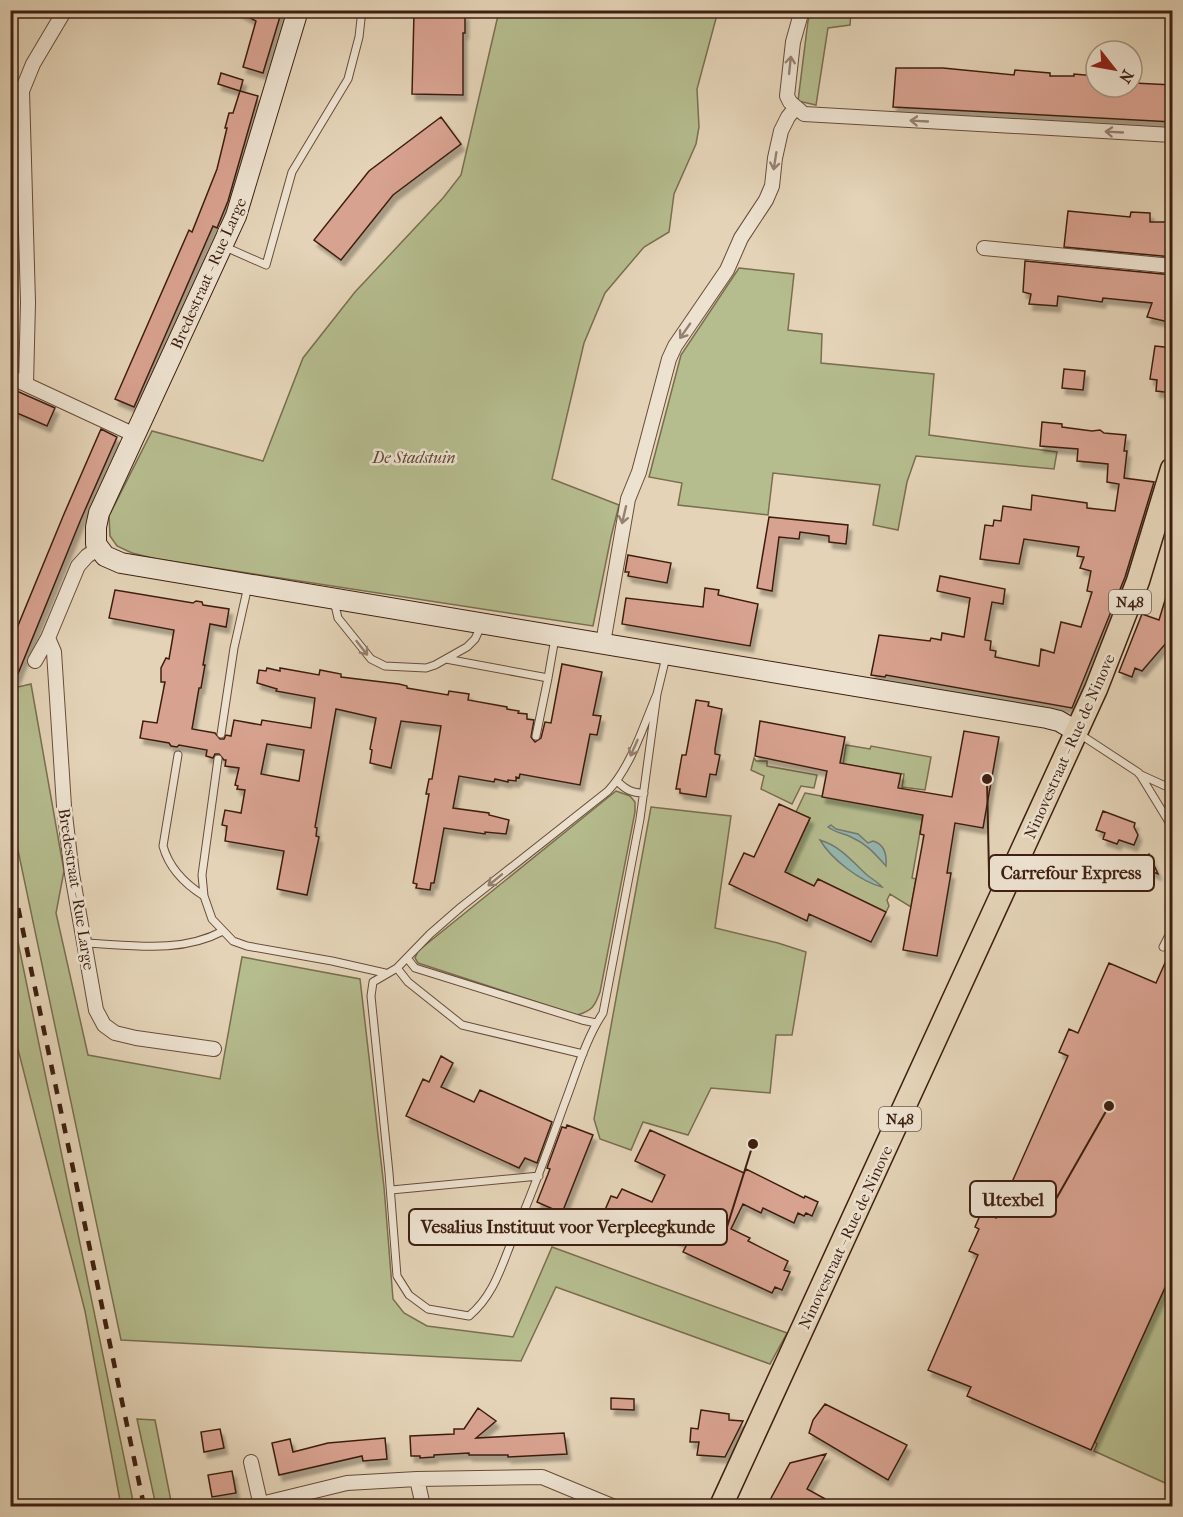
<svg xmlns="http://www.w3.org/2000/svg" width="1183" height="1517" font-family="'IM FELL French Canon',serif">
<defs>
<filter id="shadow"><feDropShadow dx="3.5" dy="6" stdDeviation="1.5" flood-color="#0004"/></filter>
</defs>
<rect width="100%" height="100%" fill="#e4d3b7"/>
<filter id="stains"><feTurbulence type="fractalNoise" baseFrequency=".00333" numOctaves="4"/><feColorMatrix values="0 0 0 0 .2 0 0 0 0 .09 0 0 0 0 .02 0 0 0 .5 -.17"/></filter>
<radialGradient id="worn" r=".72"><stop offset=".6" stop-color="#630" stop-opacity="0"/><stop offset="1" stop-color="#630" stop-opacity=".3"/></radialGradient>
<path fill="#b5bc8e" stroke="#7a6e4f" stroke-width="1.5" d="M499,11H718L697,89L699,127L696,144L674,194L669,232L644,247L605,293L584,343L552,479L619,505L611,537L593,626L157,559L132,553L117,546L110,536L109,516L152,431L263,461L303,358L355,292L443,198L461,175Z
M811,11H851L850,25L828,28L816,105L798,101L808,21Z
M739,268L794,274L788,330L822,334L821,363L934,374L929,435L1057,452L1054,469L916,456L907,482L898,530L873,525L880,485L773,473L768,515L678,505L682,483L649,477L681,355Z
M10,682L18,687L31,684L64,871L56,913L88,1055L220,1079L242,957L360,979L384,1187L393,1299L404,1313L427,1326L513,1337L552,1247L787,1333L770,1364L556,1287L521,1361L121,1340L11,817Z
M846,745L870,749L871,746L931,757L925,790L902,787L904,774L843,764Z
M754,758L756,761H767V766L817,775L814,788L801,786L792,804L761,789L764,776L751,770Z
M616,791L630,796L635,802V812L600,992C595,1006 592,1011 577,1015L418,963L415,958L418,951Z
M805,793L923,815L912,878L916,879L911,907L890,894L887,900L889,906L886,912L818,879L814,886L785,872L810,818L796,812Z
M651,807L731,816L715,928L778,943L806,952L792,1035H776L770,1093L711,1088L688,1135L643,1122L631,1150L600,1139L594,1119Z
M11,908L134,1506H121L85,1311L11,1022Z
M1172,1270V1486L1094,1451L1097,1444L1095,1442Z
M137,1419L155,1420L172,1506H156Z"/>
<path fill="#95b7b0" stroke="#727a70" stroke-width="1.5" d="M831,825L836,829L858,834L868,843L873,841C884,844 887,854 886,866C875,854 867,844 851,837C843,833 836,833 828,827Z
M820,840C840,846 852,861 867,875C872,879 879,883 882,887C860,881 832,860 820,840Z"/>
<path fill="#d8a290" stroke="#3e1f10" stroke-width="1.5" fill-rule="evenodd" filter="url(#shadow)" d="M236,10H282L263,73L243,67L256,21Z
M414,13L465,14V33H463V95L412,94Z
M896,68H943L1014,75L1015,70L1050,73V76H1074V74L1096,76V87H1134V83L1173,85V122L893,107Z
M221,73L243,80L240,91L218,84Z
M240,91L258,96L228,201L217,228L213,226L134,407L115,399L189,230L192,232L217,169L227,128H225L229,113H233Z
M441,117L461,144L393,195L341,260L314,240L369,171Z
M1068,211L1130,217L1131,212L1150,213V222H1167L1166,237H1171L1173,257L1064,247Z
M1025,261L1173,275V323L1147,317L1152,303L1103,298L1102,302L1058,296L1057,306L1029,304L1031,294L1023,292Z
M1155,346L1173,348V393L1156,391L1157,380L1150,379Z
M1064,369L1085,371L1083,390L1062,388Z
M10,388L55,408L47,426L10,410Z
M1042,422L1062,424V427L1092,431L1100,430L1104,433L1126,435L1124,451H1127L1124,478L1154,482L1125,577L1072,708L886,675L885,677L871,675L879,635L930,641L931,638L941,640L942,633L964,637L970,598L937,591L940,576L1005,589L1003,604L992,602L985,640L991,641L990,650L996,651L995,657L1039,666L1041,649L1054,653L1061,622L1081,627L1092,592L1087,591L1091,571L1080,568L1084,557L1077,556L1079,547L1024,539L1019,564L980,559L985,525L993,526L994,520L1001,521L1003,506L1031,510L1032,495L1087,503V508L1115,511L1119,484L1107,482L1108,464L1077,461L1078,449L1040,446Z
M101,429L117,437L81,519L15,681L10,661V645L64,514Z
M769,517L848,525L846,544L829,542V536L800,532L799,539L779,537L772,591L757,588Z
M628,555L671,563L667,583L628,576L629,572H625Z
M1169,587H1173V636L1169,635L1167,642L1142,671L1135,668L1132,677L1119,672L1142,614L1159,620Z
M705,588L719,590L718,595L758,604L750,646L622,624L626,598L703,607Z
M115,590L193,603L196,601L202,602L203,605L229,609L226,627L210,624L203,665H205L201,688H199L192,729L215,733L220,739H224L226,735L231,736L234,720L261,725L262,720L311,728L315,698L276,691L277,689L257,683L259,670L266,671L267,668L280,671V668L319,675L320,670L341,674V677L399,684L407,686V688L448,695L449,691L469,694L468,700L507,707V709L519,711L518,713L527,714V719L534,720L531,737L535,742L541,738L545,722L551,723L562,664L602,672L593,715L601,716L597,735L590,734L580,785L520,774L519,778L516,777V781L508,780V782L495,779L494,782L459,776L453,808L489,813V815L509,820L506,834L485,832V834L444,828L434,883H431L430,890L416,888L417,884L413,883L429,794H426L429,779H432L441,726L401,721L391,768L370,763L372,750L370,749L376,718L336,709L315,827L317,828L316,836L319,837L307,895L277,889L284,851L225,841L227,826L222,825L225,810L241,813L245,790L237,789L238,786L235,785L239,768L225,766L226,760H224L219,754H215L213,758L206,756L207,750L179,745L177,747L171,746L169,743L140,738L143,721L157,723L165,682H161V668L166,658L169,659L174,630L109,618ZM267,744L304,750L299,781L261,774Z
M696,700L709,702L708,706L722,709L715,749V754L720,755L716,775L710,774L706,797L680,793V789H676L682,755H686Z
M760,721L845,737L840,763L901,774L898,788L952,797L964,731L999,737L983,828L955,823L947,873H951L937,956L903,950L924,835L920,834L923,815L822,797L827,771L755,756Z
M779,804L810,818L785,872L814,886L818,879L886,912L871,942L809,914L807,921L729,884L744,853L754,857Z
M1103,811L1135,823L1134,827L1138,835L1134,845L1119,840L1117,844L1103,839L1105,833L1096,830Z
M1149,854L1158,874L1137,866Z
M1173,945V1270L1091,1450L967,1396L971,1387L928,1370L978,1255L969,1251L979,1229L975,1227L982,1211L996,1218L1068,1056L1059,1052L1069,1029L1078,1033L1109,963L1156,983Z
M441,1056L453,1063L441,1087L474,1102L480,1090L552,1122L537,1163L525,1158L519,1168L406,1116L423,1079L429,1082Z
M567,1125L593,1135L562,1213L537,1202L550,1169L547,1168L562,1127L566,1128Z
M650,1130L744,1173L746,1169L804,1198L805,1196L818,1202L812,1216L806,1213L804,1216L798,1213L794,1223L763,1208L761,1213L743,1204L731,1229L750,1238L748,1241L788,1261L784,1270L790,1272L782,1290L775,1287L772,1293L683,1252L687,1244L658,1230L656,1234L605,1210L611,1196L617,1198L622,1189L652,1202L665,1175L635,1161Z
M611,1398L634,1399V1410L611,1409Z
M825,1404L907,1445L888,1480L809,1433L813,1420Z
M478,1408L496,1421L476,1438L564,1433L567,1454L508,1457V1455H469V1453L434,1455V1457L420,1458V1456H411L410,1436L454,1434V1429H464Z
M701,1410L729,1414V1420L743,1421L725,1457L697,1455L699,1442H690L691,1428L698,1429Z
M220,1429L224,1448L204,1452L201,1432Z
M385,1438L387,1459L363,1461L362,1456L279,1475L272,1443L290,1439L293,1452L328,1443Z
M826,1454L807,1489L838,1506H772L770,1500L790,1463Z
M232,1471L236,1493L212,1497L208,1475Z"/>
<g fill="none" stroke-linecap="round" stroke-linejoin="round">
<g stroke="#684c3a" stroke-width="9">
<path id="lane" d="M223,246L266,265L292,172L348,79L359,37L362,10
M334,601L338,618L371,659L385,666L426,668L435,665L467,647L475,639L481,626
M446,659L548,678L555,638
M657,694C643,726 632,765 608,791L461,907L430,934L397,968L373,982L371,996L389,1173L397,1276L409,1295L428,1309L469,1316C494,1295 501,1267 513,1238C532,1194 548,1150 564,1105C576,1074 585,1040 603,1013L640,819L657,694L666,657
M1078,733L1139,773L1172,827
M221,734L234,648L248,586
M536,736L548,678
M178,755L163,846C169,868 185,884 204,896
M218,759L202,875L204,896L212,919L233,941L247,946L332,961L385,973
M1139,774L1172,789
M617,781C626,790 632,793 644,793
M85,943C131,945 180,954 223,931
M1163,947L1172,929
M407,958L415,968L582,1020L596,1023
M397,968L408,982L462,1025L583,1054
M391,1190L539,1176"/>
</g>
<g stroke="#684c3a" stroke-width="16">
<path id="street" d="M802,10L793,42L787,96L790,102L804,114L1172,135
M984,248L1172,266
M10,377L135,435
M26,384L28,302L22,91L33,64L65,10
M48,638L54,652L64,806L72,874L96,1010L104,1025L115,1033L136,1038L214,1049
M603,643L628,499L639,472L669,359L675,346L727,270L741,238L766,200L772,186L775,158L781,131L788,117L796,107
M35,661L48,638L78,566L87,556L99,548
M251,1462L261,1506
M417,1479L423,1506
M261,1504L347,1483L417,1479L542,1477L612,1506"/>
</g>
<g stroke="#3e1f10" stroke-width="22">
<path id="secondary" d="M298,10L236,216L99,513L96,527V544L105,556L121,563L1047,718L1059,721L1076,731"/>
</g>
<g stroke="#3e1f10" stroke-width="25">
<path id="primary" d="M721,1506L1096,689L1138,581L1172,469"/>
</g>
<use href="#lane" stroke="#ede2d0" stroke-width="7"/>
<use href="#street" stroke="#ede2d0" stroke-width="14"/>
<use href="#secondary" stroke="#ede2d0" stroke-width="20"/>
<use href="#primary" stroke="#e4d3b7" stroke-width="22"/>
<path stroke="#3e1f10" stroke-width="4.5" stroke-dasharray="10 10" stroke-linecap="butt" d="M10,869L144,1506"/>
</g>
<defs><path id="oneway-shaft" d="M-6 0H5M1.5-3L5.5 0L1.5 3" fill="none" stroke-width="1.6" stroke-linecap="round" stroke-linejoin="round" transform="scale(1.5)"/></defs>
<g stroke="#968070">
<use href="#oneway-shaft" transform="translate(790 65) rotate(-84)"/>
<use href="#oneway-shaft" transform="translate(919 121) rotate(-177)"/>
<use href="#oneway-shaft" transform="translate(1114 132) rotate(-177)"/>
<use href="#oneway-shaft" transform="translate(775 161) rotate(99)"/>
<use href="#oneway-shaft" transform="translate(685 331) rotate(125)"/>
<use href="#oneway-shaft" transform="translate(624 515) rotate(103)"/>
<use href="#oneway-shaft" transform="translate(362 648) rotate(52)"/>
<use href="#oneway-shaft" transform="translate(634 748) rotate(114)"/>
<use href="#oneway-shaft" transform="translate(495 880) rotate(141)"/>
</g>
<g text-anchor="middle" stroke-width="5" stroke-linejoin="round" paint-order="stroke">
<g fill="#ede2d0" stroke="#725a4a" stroke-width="1.5">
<rect x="1109" y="590" width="42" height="24" rx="4.5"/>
<rect x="879" y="1107" width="42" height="24" rx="4.5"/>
</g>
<g font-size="15" font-weight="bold" fill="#3e1f10">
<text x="1130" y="607">N48</text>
<text x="900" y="1124">N48</text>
</g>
<g font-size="16" fill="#3e1f10" stroke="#ede2d0">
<text transform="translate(208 273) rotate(-66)" y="6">Bredestraat - Rue Large</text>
<text transform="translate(1069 746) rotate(-66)" y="6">Ninovestraat - Rue de Ninove</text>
<text transform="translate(77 889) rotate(81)" y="6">Bredestraat - Rue Large</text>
<text transform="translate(845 1237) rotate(-65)" y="6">Ninovestraat - Rue de Ninove</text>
</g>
<g font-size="16" font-style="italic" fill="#5c4630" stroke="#ede2d0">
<text x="414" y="463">De Stadstuin</text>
</g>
</g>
<path fill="none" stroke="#3e1f10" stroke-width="2" d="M987 779L989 873M1109 1106L1056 1199M753 1144L727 1227"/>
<g fill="#3e1f10" stroke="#ede2d0" stroke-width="2">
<circle cx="987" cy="779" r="6"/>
<circle cx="1109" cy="1106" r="6"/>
<circle cx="753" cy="1144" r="6"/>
</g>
<g fill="#ede2d0" stroke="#3e1f10" stroke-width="2">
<rect x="989" y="855" width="165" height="36" rx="6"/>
<rect x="970" y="1181" width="86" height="36" rx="6"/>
<rect x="409" y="1209" width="318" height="36" rx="6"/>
</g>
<g font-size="18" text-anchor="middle" font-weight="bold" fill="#3e1f10">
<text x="1071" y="879">Carrefour Express</text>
<text x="1013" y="1206">Utexbel</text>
<text x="568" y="1233">Vesalius Instituut voor Verpleegkunde</text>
</g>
<rect width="1183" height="1517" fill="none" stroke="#e4d3b7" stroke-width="36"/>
<rect x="12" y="12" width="1159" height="1493" fill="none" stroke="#3e1f10" stroke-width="3"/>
<rect x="18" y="18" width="1147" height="1481" fill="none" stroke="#3e1f10" stroke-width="1.5"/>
<g transform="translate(1114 69) rotate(121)"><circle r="28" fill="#ede2d0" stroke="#a79483" stroke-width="1.5"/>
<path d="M0-4.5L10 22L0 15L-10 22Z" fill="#8f2418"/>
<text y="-9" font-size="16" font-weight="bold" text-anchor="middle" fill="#3e1f10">N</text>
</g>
<rect width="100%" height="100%" filter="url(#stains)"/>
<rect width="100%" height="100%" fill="url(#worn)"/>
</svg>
